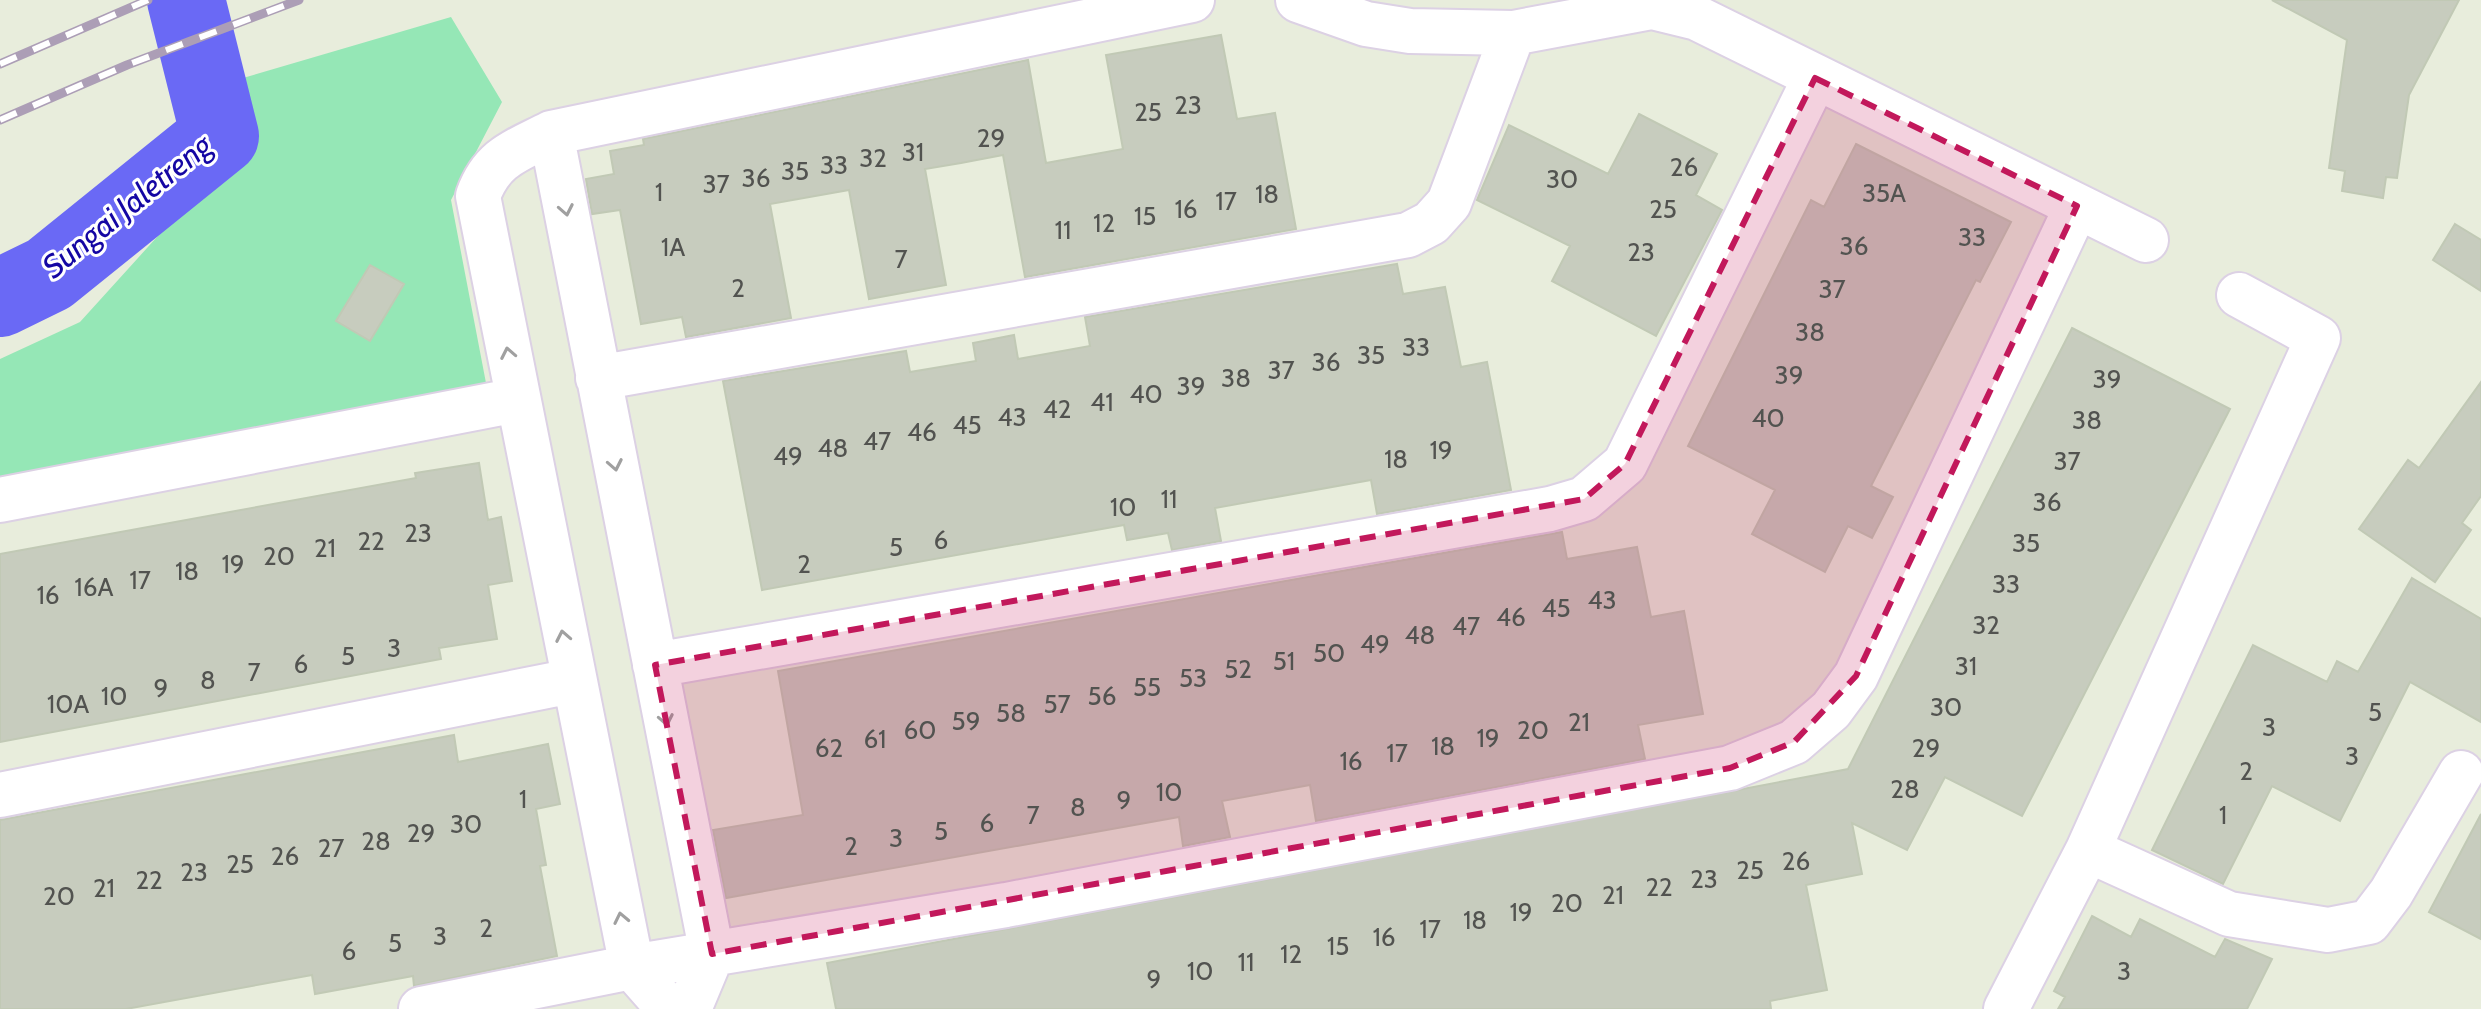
<svg xmlns="http://www.w3.org/2000/svg" width="2481" height="1009" font-family="Cabin,sans-serif">
<rect width="100%" height="100%" fill="#e8eddc"/>
<path fill="#95e7b6" d="M451,17L502,102L451,200L486,383L39,476L0,479V359L80,322L234,152L243,78Z"/>
<g fill="none" stroke-linecap="round" stroke-linejoin="round">
<path stroke="#6a69f5" stroke-width="78" d="M0,298L49,274L220,136L186,0"/>
</g>
<path fill="#c7ccbe" stroke="#c1c9b5" stroke-width="2" d="M2272,0H2459L2409,95L2397,178L2386,177L2383,198L2342,191L2345,171L2329,168L2347,40Z
M1221,35L1237,119L1275,113L1296,229L1025,277L1003,155L961,163L925,169L946,285L869,299L849,190L770,204L791,318L686,337L682,317L641,324L620,210L592,214L586,179L614,174L610,151L644,145L643,139L1028,60L1046,163L1123,149L1106,55Z
M1639,114L1717,154L1696,195L1722,210L1656,336L1552,281L1570,246L1477,200L1509,125L1608,174Z
M1856,144L2011,222L1980,282L1976,280L1871,486L1893,497L1872,538L1848,526L1825,572L1752,534L1775,490L1688,446L1811,200L1824,207Z
M2455,224L2481,240V291L2433,260Z
M1397,264L1403,294L1445,287L1461,367L1487,362L1511,490L1377,514L1371,480L1215,508L1221,541L1172,550L1168,533L1127,540L1124,525L762,590L723,381L906,351L910,372L976,361L973,343L1014,335L1018,359L1090,346L1085,317Z
M370,265L404,284L370,341L336,321Z
M2072,328L2230,409L2022,816L1945,777L1907,850L1852,823L1862,874L1806,885L1827,990L1770,1001L1771,1009H836L827,963L1848,769Z
M2481,382V496L2462,523L2471,530L2435,582L2359,529L2408,460L2419,468Z
M479,463L488,520L501,517L512,581L488,585L497,639L439,648L441,659L0,742V554L416,478L415,473Z
M1562,532L1567,559L1637,547L1651,617L1684,611L1703,714L1638,725L1645,759L1316,821L1310,785L1222,801L1230,837L1183,846L1179,817L726,898L713,830L803,815L778,671Z
M2412,578L2481,619V722L2410,682L2340,821L2272,786L2223,884L2152,850L2253,645L2327,682L2337,661L2358,672Z
M454,735L458,762L548,744L560,804L536,809L546,865L540,866L557,956L414,986L413,976L315,994L312,975L126,1009H0V820Z
M2481,814V939L2429,912Z
M2092,916L2131,937L2140,919L2215,957L2225,939L2272,959L2247,1009H2058L2065,997L2054,991Z"/>
<g fill="none" stroke-linecap="round" stroke-linejoin="round">
<g stroke="#dcd1e4" stroke-width="48">
<path id="minor" d="M1298,0L1366,24L1410,31L1513,33L1652,7L1697,18L2146,240
M551,133L712,954L689,1009
M598,378L1408,235L1431,223L1449,203L1513,33
M0,500L517,400
M655,665L1550,509L1584,499L1625,464L1815,78
M0,795L572,681
M2088,850L2229,914L2328,930L2369,922L2391,893L2461,773
M421,1009L632,967L1006,905L1730,768L1794,742L1831,710L1856,676L2077,206
M669,1009L632,967L478,196C492,157 516,151 551,133L1192,0
M2006,1009L2088,850L2318,338L2239,295"/>
</g>
<use href="#minor" stroke="#fff" stroke-width="44"/>
<g stroke="#ac9eb6" stroke-width="9">
<path id="rail" d="M0,64L148,0
M0,120L127,65L299,0"/>
</g>
<use href="#rail" stroke="#fff" stroke-width="6" stroke-dasharray="18" stroke-linecap="butt"/>
</g>
<defs><path id="oneway-chevron" d="M-2-3.5L2.5 0L-2 3.5" fill="none" stroke-width="1.6" stroke-linecap="round" stroke-linejoin="round" transform="scale(2)"/></defs>
<g stroke="#a0a0a0">
<use href="#oneway-chevron" transform="translate(566 210) rotate(79)"/>
<use href="#oneway-chevron" transform="translate(508 353) rotate(-101)"/>
<use href="#oneway-chevron" transform="translate(615 465) rotate(79)"/>
<use href="#oneway-chevron" transform="translate(563 636) rotate(-101)"/>
<use href="#oneway-chevron" transform="translate(666 720) rotate(79)"/>
<use href="#oneway-chevron" transform="translate(621 918) rotate(-102)"/>
</g>
<path fill="#c2185b" fill-opacity="0.2" stroke="#c2185b" stroke-width="6" stroke-dasharray="16 10" stroke-linejoin="round" d="M1815,78L2077,206L1856,676L1794,742L1730,768L712,954L655,665L1584,499L1625,464Z"/>
<g text-anchor="middle" stroke-width="6" stroke-linejoin="round" paint-order="stroke">
<g font-size="26" fill="#525350">
<text x="1188" y="114">23</text>
<text x="1148" y="121">25</text>
<text x="991" y="147">29</text>
<text x="913" y="161">31</text>
<text x="873" y="167">32</text>
<text x="834" y="174">33</text>
<text x="1684" y="176">26</text>
<text x="795" y="180">35</text>
<text x="756" y="187">36</text>
<text x="1562" y="188">30</text>
<text x="716" y="193">37</text>
<text x="659" y="201">1</text>
<text x="1884" y="202">35A</text>
<text x="1267" y="203">18</text>
<text x="1226" y="210">17</text>
<text x="1186" y="218">16</text>
<text x="1663" y="218">25</text>
<text x="1145" y="225">15</text>
<text x="1104" y="232">12</text>
<text x="1063" y="239">11</text>
<text x="1972" y="246">33</text>
<text x="1854" y="255">36</text>
<text x="673" y="256">1A</text>
<text x="1641" y="261">23</text>
<text x="901" y="268">7</text>
<text x="738" y="297">2</text>
<text x="1832" y="298">37</text>
<text x="1810" y="341">38</text>
<text x="1416" y="356">33</text>
<text x="1371" y="364">35</text>
<text x="1326" y="371">36</text>
<text x="1281" y="379">37</text>
<text x="1789" y="384">39</text>
<text x="1236" y="387">38</text>
<text x="2107" y="388">39</text>
<text x="1191" y="395">39</text>
<text x="1146" y="403">40</text>
<text x="1102" y="411">41</text>
<text x="1057" y="418">42</text>
<text x="1012" y="426">43</text>
<text x="1768" y="427">40</text>
<text x="2087" y="429">38</text>
<text x="967" y="434">45</text>
<text x="922" y="441">46</text>
<text x="877" y="450">47</text>
<text x="833" y="457">48</text>
<text x="1441" y="459">19</text>
<text x="788" y="465">49</text>
<text x="1396" y="468">18</text>
<text x="2067" y="470">37</text>
<text x="1169" y="508">11</text>
<text x="2047" y="511">36</text>
<text x="1123" y="516">10</text>
<text x="418" y="542">23</text>
<text x="941" y="549">6</text>
<text x="371" y="550">22</text>
<text x="2026" y="552">35</text>
<text x="896" y="556">5</text>
<text x="325" y="557">21</text>
<text x="279" y="565">20</text>
<text x="233" y="573">19</text>
<text x="804" y="573">2</text>
<text x="187" y="580">18</text>
<text x="140" y="589">17</text>
<text x="2006" y="593">33</text>
<text x="94" y="596">16A</text>
<text x="48" y="604">16</text>
<text x="1602" y="609">43</text>
<text x="1556" y="617">45</text>
<text x="1511" y="626">46</text>
<text x="1986" y="634">32</text>
<text x="1466" y="635">47</text>
<text x="1420" y="644">48</text>
<text x="1375" y="653">49</text>
<text x="394" y="657">3</text>
<text x="1329" y="662">50</text>
<text x="348" y="665">5</text>
<text x="1284" y="670">51</text>
<text x="301" y="673">6</text>
<text x="1966" y="675">31</text>
<text x="1238" y="678">52</text>
<text x="254" y="681">7</text>
<text x="1193" y="687">53</text>
<text x="208" y="689">8</text>
<text x="1147" y="696">55</text>
<text x="161" y="697">9</text>
<text x="114" y="705">10</text>
<text x="1102" y="705">56</text>
<text x="68" y="713">10A</text>
<text x="1057" y="713">57</text>
<text x="1946" y="716">30</text>
<text x="2375" y="721">5</text>
<text x="1011" y="722">58</text>
<text x="966" y="730">59</text>
<text x="1579" y="731">21</text>
<text x="2269" y="736">3</text>
<text x="920" y="739">60</text>
<text x="1533" y="739">20</text>
<text x="1488" y="747">19</text>
<text x="875" y="748">61</text>
<text x="1443" y="755">18</text>
<text x="829" y="757">62</text>
<text x="1926" y="757">29</text>
<text x="1397" y="762">17</text>
<text x="2352" y="765">3</text>
<text x="1351" y="770">16</text>
<text x="2246" y="780">2</text>
<text x="1905" y="798">28</text>
<text x="1169" y="801">10</text>
<text x="523" y="808">1</text>
<text x="1124" y="809">9</text>
<text x="1078" y="816">8</text>
<text x="1033" y="824">7</text>
<text x="2223" y="824">1</text>
<text x="987" y="832">6</text>
<text x="466" y="833">30</text>
<text x="941" y="840">5</text>
<text x="421" y="842">29</text>
<text x="896" y="847">3</text>
<text x="376" y="850">28</text>
<text x="851" y="855">2</text>
<text x="331" y="857">27</text>
<text x="285" y="865">26</text>
<text x="1796" y="870">26</text>
<text x="240" y="873">25</text>
<text x="1750" y="879">25</text>
<text x="194" y="881">23</text>
<text x="1704" y="888">23</text>
<text x="149" y="889">22</text>
<text x="1659" y="896">22</text>
<text x="104" y="897">21</text>
<text x="1613" y="904">21</text>
<text x="59" y="905">20</text>
<text x="1567" y="912">20</text>
<text x="1521" y="921">19</text>
<text x="1475" y="929">18</text>
<text x="486" y="937">2</text>
<text x="1430" y="938">17</text>
<text x="440" y="945">3</text>
<text x="1384" y="946">16</text>
<text x="395" y="952">5</text>
<text x="1338" y="955">15</text>
<text x="349" y="960">6</text>
<text x="1291" y="963">12</text>
<text x="1246" y="971">11</text>
<text x="1200" y="980">10</text>
<text x="2124" y="980">3</text>
<text x="1154" y="988">9</text>
</g>
<g font-size="32" font-style="italic" fill="#1406a3" stroke="#fff">
<text transform="translate(127 206) rotate(-39)" y="11">Sungai Jaletreng</text>
</g>
</g>
</svg>
